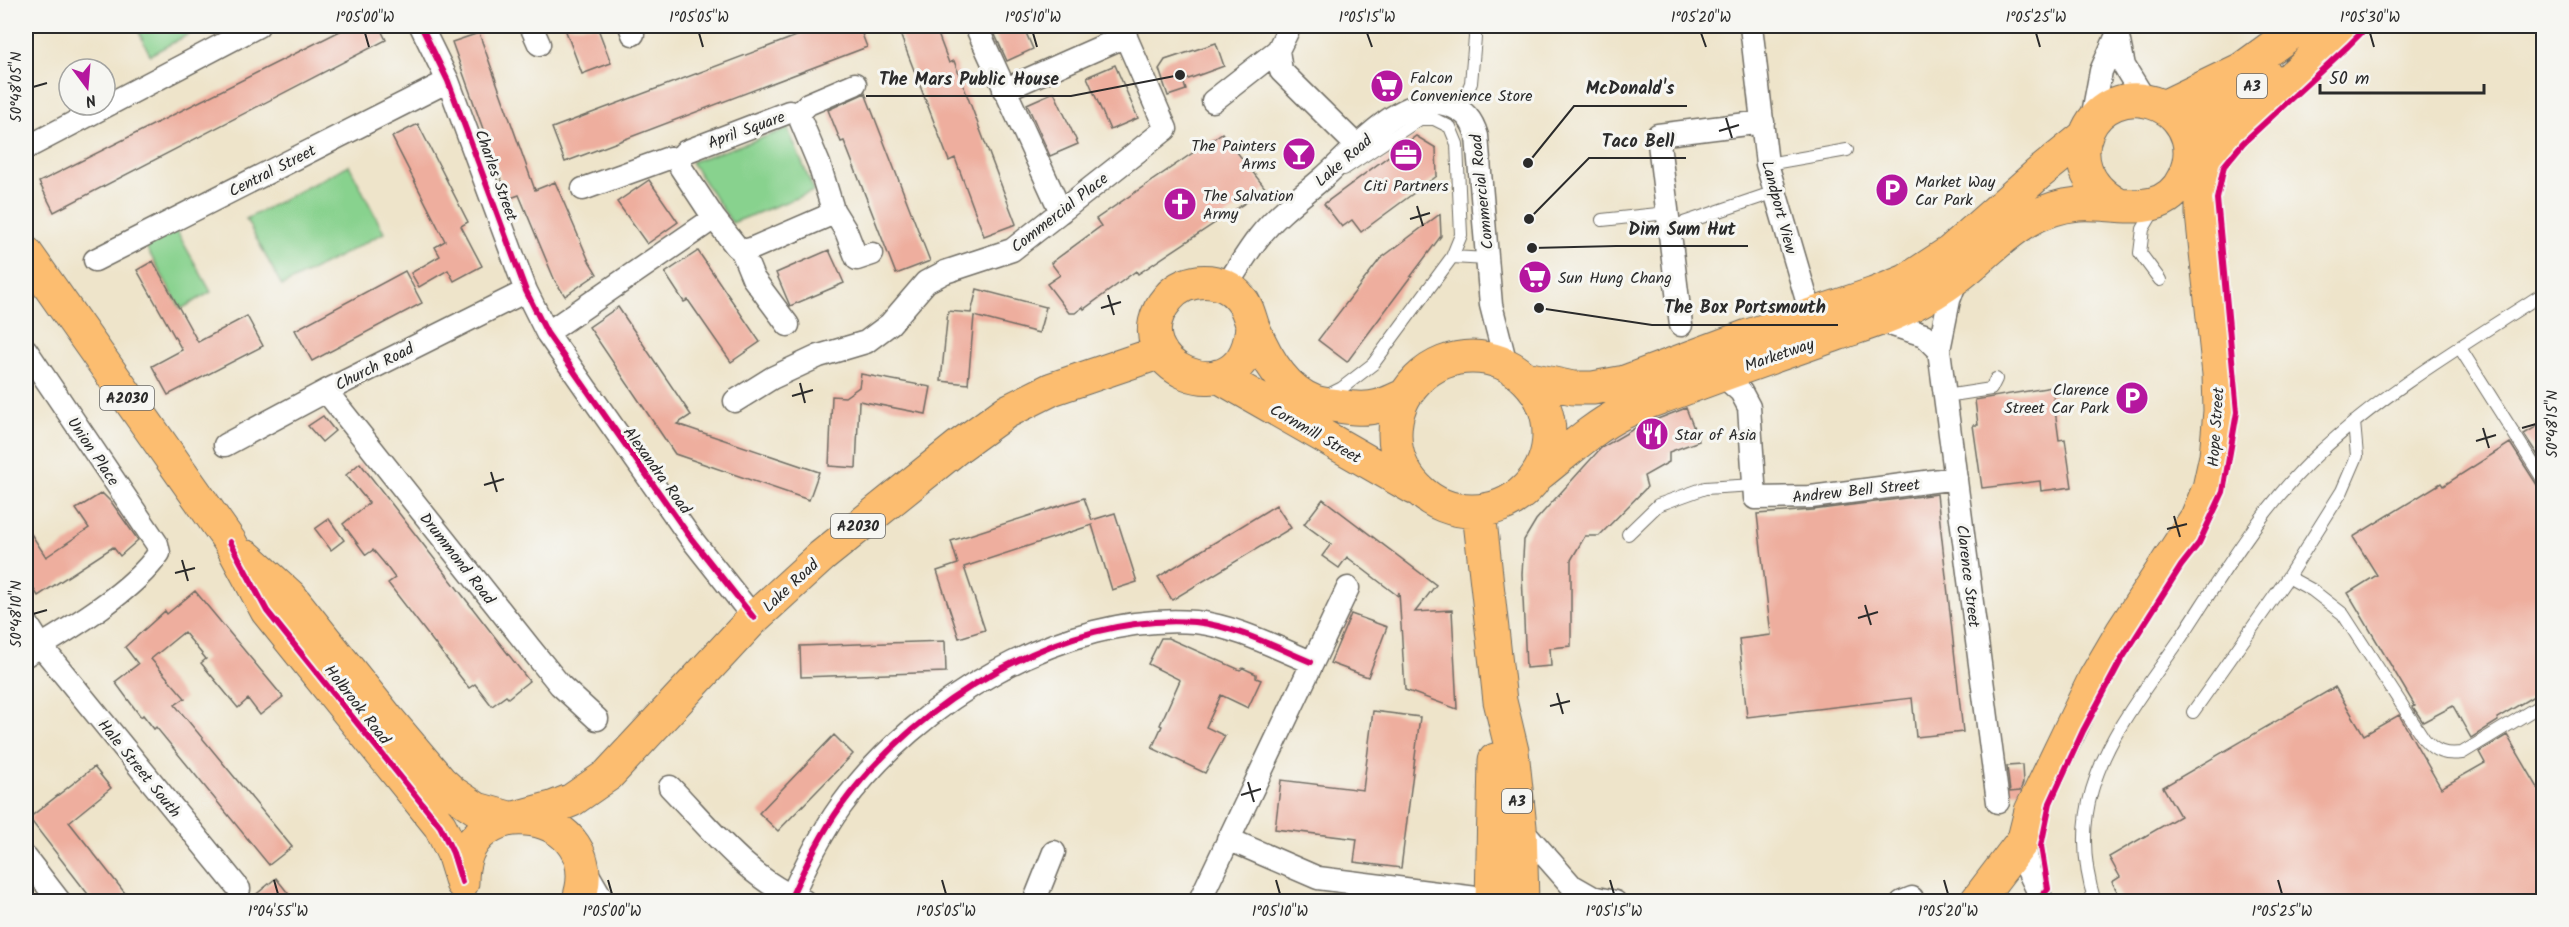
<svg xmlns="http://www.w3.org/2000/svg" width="2569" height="927" font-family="Kalam,sans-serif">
<rect width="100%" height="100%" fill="#f6f6f2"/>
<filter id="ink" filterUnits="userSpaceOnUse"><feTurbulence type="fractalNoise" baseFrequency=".0167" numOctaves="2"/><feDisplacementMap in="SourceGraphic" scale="12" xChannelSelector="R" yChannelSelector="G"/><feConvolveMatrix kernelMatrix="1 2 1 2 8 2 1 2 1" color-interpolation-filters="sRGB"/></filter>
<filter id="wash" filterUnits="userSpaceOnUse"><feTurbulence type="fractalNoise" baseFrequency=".008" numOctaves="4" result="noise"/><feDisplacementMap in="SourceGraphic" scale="24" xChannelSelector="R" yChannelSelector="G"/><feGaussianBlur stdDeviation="1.35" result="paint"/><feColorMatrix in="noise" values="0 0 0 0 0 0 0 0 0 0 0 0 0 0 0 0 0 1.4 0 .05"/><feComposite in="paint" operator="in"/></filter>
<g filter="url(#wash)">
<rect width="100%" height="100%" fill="#eee4ca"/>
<path fill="#88d28e" stroke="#5a7e5c" stroke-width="1.5" d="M136,26H204L150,55Z
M788,129L814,191L732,223L691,162Z
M349,165L384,233L282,286L246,219Z
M175,228L211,292L181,309L145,245Z"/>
<g id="blocks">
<path fill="#eeae9e" d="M350,26H379L386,40L54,212L39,182Z
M564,26H597L611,63L582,74Z
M823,26H859L867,47L565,162L552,128Z
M897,26H935L949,63L954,61L1016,224L984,236L955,158L949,161Z
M991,26H1023L1033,49L1007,61Z
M479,33L535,190L555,182L589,261L597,274L565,296L555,281L519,195L508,199L452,42Z
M1216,43L1224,66L1183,81L1186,90L1168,96L1159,69L1165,60Z
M1115,65L1138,118L1110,130L1087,77Z
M1054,92L1078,144L1050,156L1027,104Z
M865,93L930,261L896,274L844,141L841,142L828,110Z
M418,124L468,222L461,226L482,266L454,281L448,270L419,287L411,273L440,256L435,247L445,241L392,137Z
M1222,133L1266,189L1138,274L1136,271L1084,309L1083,307L1075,313H1069L1047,284L1060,275L1051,263L1101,226L1096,219Z
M1416,136L1436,148L1437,176L1361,232L1352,220L1342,227L1324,204Z
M649,180L678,222L647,244L617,202Z
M1440,214L1441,236L1347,362L1318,340L1380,259Z
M829,250L844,283L790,306L776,273Z
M698,251L760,342L731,362L688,300L684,302L665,273Z
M153,261L198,342L247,316L263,346L168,395L152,366L182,350L137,270Z
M405,271L422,303L312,361L295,330Z
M977,289L1046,307L1039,333L974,316L968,384L941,381L948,311L971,313Z
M618,307L691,415L677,424L819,472L809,500L675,454L589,327Z
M861,374L931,387L926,414L859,401L856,468L829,466L832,396L845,397L859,387Z
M2052,387L2059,440L2065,439L2072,487L2041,491L2040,481L1982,488L1973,425H1978L1975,400Z
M1686,408L1699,441L1669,452V462L1644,476L1647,487L1599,536H1585L1571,560V646L1550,648L1551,666L1526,668L1522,574L1524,540L1536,520L1601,448L1637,427Z
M323,416L335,431L322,442L308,426Z
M2544,422V465L2524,434Z
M2510,443L2537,485L2544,489V690L2497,718L2498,721L2471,738L2453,706L2423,722L2413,707L2415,706L2348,593L2377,575L2353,537L2441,483L2443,486Z
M360,463L529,681L508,698L506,696L492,706L475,684L469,688L388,583L395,578L384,563L373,550L366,555L343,524L369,503L346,475Z
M102,493L112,503L138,540L120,556L113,547L38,596L26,577V526L46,557L89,528L76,509Z
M1937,494L1963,732L1916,737L1912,698L1747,717L1739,639L1771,635L1757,514L1813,510Z
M1084,498L1092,520L1115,513L1137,582L1112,590L1092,525L964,567L985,630L959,638L937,571L958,564L951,541Z
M1323,499L1436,585L1415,612L1452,610L1457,709L1405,690L1399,592L1398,596L1347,557L1339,568L1322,556L1331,544L1304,524Z
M1276,505L1291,528L1172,600L1158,577Z
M329,519L344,540L331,550L315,529Z
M195,591L283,697L260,715L248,699L238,708L201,663L206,659L184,632L151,659L185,698L175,705L292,847L269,865L156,727L154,729L143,715L141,717L115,682L138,664L125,647L165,611L167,614Z
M1351,614L1387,627L1368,677L1330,663Z
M1161,638H1168L1240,670L1243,668L1256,674V678L1261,680L1248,708L1221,695L1206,727L1225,736L1205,773L1152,748L1162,726L1160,725L1180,680L1148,664Z
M945,641L946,672L801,677L800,646Z
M2335,687L2364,735L2399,715L2441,788L2485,763L2479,752L2507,735L2544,798V902H2123L2112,882L2120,877L2109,857L2180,816L2163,787Z
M1373,711L1420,717L1401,868L1354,862L1357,839L1275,829L1281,780L1363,790Z
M834,735L853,754L778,831L759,813Z
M2022,765L2023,783L2020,791L2010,792L2007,766Z
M94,767L111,788L69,822L132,902H94L29,818Z
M276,878L295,902H247Z"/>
</g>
</g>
<g filter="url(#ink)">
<use href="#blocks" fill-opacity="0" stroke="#6f6c63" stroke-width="1.5"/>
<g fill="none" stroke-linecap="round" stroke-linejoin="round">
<g stroke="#6f6c63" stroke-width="14">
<path id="lane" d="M1460,109L1471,83L1476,26
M1767,164L1847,150
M2156,207L2143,229L2140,253L2160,280
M1602,220L1667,213
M1669,228L1775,192
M1452,257L1487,259
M2460,348L2544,481
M1946,396L1991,389L1996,379
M1324,397L1342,388L1373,364L1452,257L1461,235L1457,144L1450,127L1434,119H1420L1344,169
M1628,534L1658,505L1705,488L1754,485
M2288,577L2312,590L2343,614L2424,739C2435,752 2445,755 2462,753L2541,705L2544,710
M2193,712L2288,577L2342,491L2357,456L2354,422
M2095,902C2083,864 2081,828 2092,790C2108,735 2146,688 2178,642C2221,577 2262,506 2319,453C2386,390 2467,343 2544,293"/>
</g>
<g stroke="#6f6c63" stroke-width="25">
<path id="street" d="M421,26L448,81L526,291L547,333L690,537L754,618
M531,26L539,44
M630,26L633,34
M976,26L1061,212
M1751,26L1767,164L1811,314
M2117,32L2124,66L2145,100
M1278,50L1281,71L1356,145
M1004,90L1126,36
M1213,101L1278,50L1290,26
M798,114L808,104L855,84
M2091,124L2101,71L2121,26
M26,148L258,26
M583,189L669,158L679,159
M833,210L846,231L857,259L872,254
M742,251L751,249L825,217L833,210L819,164L798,114L789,112L685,152L679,159L681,168L714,218L736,246L742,251L753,278L788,325
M95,260L448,81
M1958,276L1949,300L1939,350L1998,802
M1226,286C1237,270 1247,252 1259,237C1278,213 1301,197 1323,178C1353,152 1403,90 1448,105C1465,111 1472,119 1477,136L1491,305L1506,364
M1877,320L1924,335L1939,350
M1681,325L1658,135L1763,122
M547,333L714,218
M26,350L157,544L159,553C133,592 66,631 26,655
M1721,374L1741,392L1749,407L1755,498L1811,497L1956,478
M326,391L530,648L560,685L597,719
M735,401L772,378L819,356L866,342L890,324L926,282L945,272L1012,250L1166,129L1121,26
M225,445L326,391L526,291
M26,622L41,646L239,889
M670,787C708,826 752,883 804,901
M1520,827L1571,885L1592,897L1615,902
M1228,839L1318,878L1492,900
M2024,839L2028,870L2043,902
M26,858L60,902
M582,864L604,902
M789,902C804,868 820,835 841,806C916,702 1063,612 1195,622C1235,626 1275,647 1311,662
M1034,902L1054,852
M1199,902L1348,588
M1902,902L1912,898"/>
</g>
<g stroke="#6f6c63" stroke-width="35">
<path id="primary" d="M2163,107L2242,69L2301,26
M2188,138L2195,129L2267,76
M26,253L230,542L267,611L440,826L453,853L462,882
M1252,325C1246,425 1112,363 1168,298C1186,276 1223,276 1240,298C1248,307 1249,316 1253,327C1265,356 1284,391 1315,402C1322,404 1331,405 1338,406C1351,408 1366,410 1379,406C1387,404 1396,399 1404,396
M1395 434a77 77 0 1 1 154 0a77 77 0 1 1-154 0Z
M1218,376L1414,488
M1526,378L1573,388H1593L1625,382L1748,336L1874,294L1906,281L1950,252L2038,174L2085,136
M1539,474C1566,453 1592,428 1622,413C1640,404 1660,398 1678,391C1730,371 1784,353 1837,334C1860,326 1884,319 1906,308C1924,299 1941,289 1957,277C1981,259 2001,236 2027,221C2043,211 2059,206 2078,204C2115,201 2164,221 2184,177C2190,164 2192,151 2188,138C2184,124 2173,111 2159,105C2093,78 2049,166 2117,204
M1479,512L1500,701L1512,751L1520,827L1522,902
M247,557L290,596L387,718L440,781L453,793L477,809L509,818
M515,818L552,808L572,800L608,775L754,618L822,556L959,446L1006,412L1052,389L1161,352
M462,883C461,782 612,809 578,902
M1492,902L1495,760
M1976,902L2024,839L2031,811L2095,678L2122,632L2197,517L2209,488L2216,456L2220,411L2219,374L2202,214V199L2207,167L2227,137L2347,26"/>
</g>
<use href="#lane" stroke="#fff" stroke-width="12"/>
<use href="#street" stroke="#fff" stroke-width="22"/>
<use href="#primary" stroke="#fcbd6f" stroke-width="33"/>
<g stroke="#f6f6f2" stroke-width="10">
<path id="cycleway" d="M421,26L448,81L526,291L547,333L690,537L754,618
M230,542L267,611L440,826L453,853L462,882
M789,902C804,868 820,835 841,806C916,702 1063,612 1195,622C1235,626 1275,647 1311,662
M2036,902L2048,889L2041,846L2050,803L2083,731L2120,662L2181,566L2199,543L2223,492L2237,412L2217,199L2224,166L2243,143L2348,46L2368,26"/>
</g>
<use href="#cycleway" stroke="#d6006c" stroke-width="6"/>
</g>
</g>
<path fill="none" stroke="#2b2b2b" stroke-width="2" d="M365,33L369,47M699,33L703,47M1033,33L1037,47M1367,33L1372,47M1701,33L1706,47M2036,33L2040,47M2370,33L2374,47M33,87L47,83M1726,118L1732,138M1719,131L1739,125M1417,206L1423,226M1410,219L1430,213M1108,295L1114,315M1101,308L1121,302M800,383L805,403M792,396L813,390M2483,428L2489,448M2522,428L2536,424M2476,441L2496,435M491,472L497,492M484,485L504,479M2174,516L2180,537M2167,529L2187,524M182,560L188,581M175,573L195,568M1865,605L1871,625M33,614L47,610M1858,618L1878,612M1557,693L1563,714M1550,706L1570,701M1248,782L1254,802M1241,795L1261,789M274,880L278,894M608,880L612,894M942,880L946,894M1276,880L1280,894M1610,880L1614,894M1944,880L1948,894M2278,880L2282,894"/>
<defs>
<g id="supermarket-disc" transform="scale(1.725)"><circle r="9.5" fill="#b5179e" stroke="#f6f6f2"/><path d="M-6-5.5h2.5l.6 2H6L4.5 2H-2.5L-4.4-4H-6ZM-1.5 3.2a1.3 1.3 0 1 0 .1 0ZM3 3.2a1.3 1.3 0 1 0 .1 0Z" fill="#fff"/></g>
<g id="bar-disc" transform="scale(1.725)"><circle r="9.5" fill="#b5179e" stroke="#f6f6f2"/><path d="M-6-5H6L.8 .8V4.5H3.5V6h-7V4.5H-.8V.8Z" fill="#fff"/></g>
<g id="office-disc" transform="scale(1.725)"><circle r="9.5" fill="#b5179e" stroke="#f6f6f2"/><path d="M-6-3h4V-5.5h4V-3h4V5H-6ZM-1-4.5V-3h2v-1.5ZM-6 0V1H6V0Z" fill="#fff"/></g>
<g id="parking-disc" transform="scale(1.725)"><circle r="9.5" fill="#b5179e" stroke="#f6f6f2"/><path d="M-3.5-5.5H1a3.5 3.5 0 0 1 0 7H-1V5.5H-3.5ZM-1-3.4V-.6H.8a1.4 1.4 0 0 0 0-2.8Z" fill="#fff"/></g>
<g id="church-disc" transform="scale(1.725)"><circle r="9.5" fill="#b5179e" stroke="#f6f6f2"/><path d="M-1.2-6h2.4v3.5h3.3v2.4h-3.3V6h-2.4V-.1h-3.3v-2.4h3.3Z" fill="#fff"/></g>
<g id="restaurant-disc" transform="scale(1.725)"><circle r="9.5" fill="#b5179e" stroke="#f6f6f2"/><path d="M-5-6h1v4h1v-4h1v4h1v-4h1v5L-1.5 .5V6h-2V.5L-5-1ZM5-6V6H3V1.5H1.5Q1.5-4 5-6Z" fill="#fff"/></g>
</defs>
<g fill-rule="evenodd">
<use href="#supermarket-disc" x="1387" y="86"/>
<use href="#bar-disc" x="1299" y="154"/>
<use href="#office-disc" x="1406" y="155"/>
<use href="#parking-disc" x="1892" y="190"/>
<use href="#church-disc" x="1180" y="204"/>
<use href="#supermarket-disc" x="1535" y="277"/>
<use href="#parking-disc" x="2132" y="398"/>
<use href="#restaurant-disc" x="1652" y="434"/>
</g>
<g text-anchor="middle" stroke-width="6" stroke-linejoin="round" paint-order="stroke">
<g fill="#f6f6f2" stroke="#686867" stroke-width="1.5">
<rect x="2237" y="74" width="30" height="24" rx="4.5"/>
<rect x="100" y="386" width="54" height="24" rx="4.5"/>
<rect x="831" y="514" width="54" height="24" rx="4.5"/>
<rect x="1502" y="789" width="30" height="24" rx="4.5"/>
</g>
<g font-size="15" font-weight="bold" fill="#2b2b2b">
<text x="2252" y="91">A3</text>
<text x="127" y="403">A2030</text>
<text x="858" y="531">A2030</text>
<text x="1517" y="806">A3</text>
</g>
<g font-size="16" fill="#2b2b2b" stroke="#f6f6f2" text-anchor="start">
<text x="1410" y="83">Falcon<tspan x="1410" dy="18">Convenience Store</tspan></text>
<text x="1276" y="151" text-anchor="end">The Painters<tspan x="1276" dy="18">Arms</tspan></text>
<text x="1915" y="187">Market Way<tspan x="1915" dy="18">Car Park</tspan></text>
<text x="1406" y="191" text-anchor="middle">Citi Partners</text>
<text x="1203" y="201">The Salvation<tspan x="1203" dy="18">Army</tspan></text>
<text x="1558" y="283">Sun Hung Chang</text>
<text x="2109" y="395" text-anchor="end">Clarence<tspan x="2109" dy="18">Street Car Park</tspan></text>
<text x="1675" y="440">Star of Asia</text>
</g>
<g font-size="16" fill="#2b2b2b" stroke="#f6f6f2">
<text transform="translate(746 129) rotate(-20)" y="6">April Square</text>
<text transform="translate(1343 160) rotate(-41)" y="6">Lake Road</text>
<text transform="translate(272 170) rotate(-27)" y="6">Central Street</text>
<text transform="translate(497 175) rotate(70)" y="6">Charles Street</text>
<text transform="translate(1481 192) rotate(-96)" y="6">Commercial Road</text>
<text transform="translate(1780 207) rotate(75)" y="6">Landport View</text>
<text transform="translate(1059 212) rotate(-38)" y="6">Commercial Place</text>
<text transform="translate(1779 354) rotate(-19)" y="6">Marketway</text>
<text transform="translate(374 366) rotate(-27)" y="6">Church Road</text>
<text transform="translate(2215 427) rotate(-86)" y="6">Hope Street</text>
<text transform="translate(1316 433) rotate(30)" y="6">Cornmill Street</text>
<text transform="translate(94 451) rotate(56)" y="6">Union Place</text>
<text transform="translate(658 470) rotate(54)" y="6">Alexandra Road</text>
<text transform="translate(1856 490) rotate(-6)" y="6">Andrew Bell Street</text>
<text transform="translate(458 558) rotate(52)" y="6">Drummond Road</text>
<text transform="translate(1969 576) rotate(83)" y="6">Clarence Street</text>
<text transform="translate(790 585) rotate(-43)" y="6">Lake Road</text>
<text transform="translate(358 704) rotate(52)" y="6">Holbrook Road</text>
<text transform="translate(140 768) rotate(51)" y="6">Hale Street South</text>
</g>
</g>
<path fill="none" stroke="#2b2b2b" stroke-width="2" d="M1180 75L1071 96H866M1528 163L1574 106H1687M1529 219L1589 158H1686M1532 248L1616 246H1748M1539 308L1652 325H1838"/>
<g fill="#2b2b2b" stroke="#f6f6f2" stroke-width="2">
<circle cx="1180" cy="75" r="6"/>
<circle cx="1528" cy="163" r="6"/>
<circle cx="1529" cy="219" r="6"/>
<circle cx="1532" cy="248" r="6"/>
<circle cx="1539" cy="308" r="6"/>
</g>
<g font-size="18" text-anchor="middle" font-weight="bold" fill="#2b2b2b" stroke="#f6f6f2" stroke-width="6" stroke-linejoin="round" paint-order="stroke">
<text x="969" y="85">The Mars Public House</text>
<text x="1630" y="94">McDonald's</text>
<text x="1638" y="147">Taco Bell</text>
<text x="1682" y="235">Dim Sum Hut</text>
<text x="1745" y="313">The Box Portsmouth</text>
</g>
<rect width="2569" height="927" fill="none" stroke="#f6f6f2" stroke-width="66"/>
<g transform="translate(87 87) rotate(164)"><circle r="28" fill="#f6f6f2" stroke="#a5a5a2" stroke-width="1.5"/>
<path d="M0-4.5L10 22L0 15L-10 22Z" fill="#b5179e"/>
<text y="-9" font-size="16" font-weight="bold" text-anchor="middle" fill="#2b2b2b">N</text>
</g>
<path d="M2320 84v9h164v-9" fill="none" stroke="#2b2b2b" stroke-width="3"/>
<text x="2329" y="84" font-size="18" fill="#2b2b2b" stroke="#f6f6f2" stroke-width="4.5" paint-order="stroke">50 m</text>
<rect x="33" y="33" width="2503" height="861" fill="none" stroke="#2b2b2b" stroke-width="2"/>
<g font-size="15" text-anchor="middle" fill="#2b2b2b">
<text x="365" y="22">1°05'00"W</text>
<text x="699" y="22">1°05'05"W</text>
<text x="1033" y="22">1°05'10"W</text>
<text x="1367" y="22">1°05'15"W</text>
<text x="1701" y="22">1°05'20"W</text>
<text x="2036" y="22">1°05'25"W</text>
<text x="2370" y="22">1°05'30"W</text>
<text transform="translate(16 87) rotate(-90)" y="5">50°48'05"N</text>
<text transform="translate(2552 424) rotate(-90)" y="5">50°48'15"N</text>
<text transform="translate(16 614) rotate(-90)" y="5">50°48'10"N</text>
<text x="278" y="916">1°04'55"W</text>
<text x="612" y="916">1°05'00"W</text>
<text x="946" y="916">1°05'05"W</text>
<text x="1280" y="916">1°05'10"W</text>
<text x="1614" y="916">1°05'15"W</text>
<text x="1948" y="916">1°05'20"W</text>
<text x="2282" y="916">1°05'25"W</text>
</g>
</svg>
